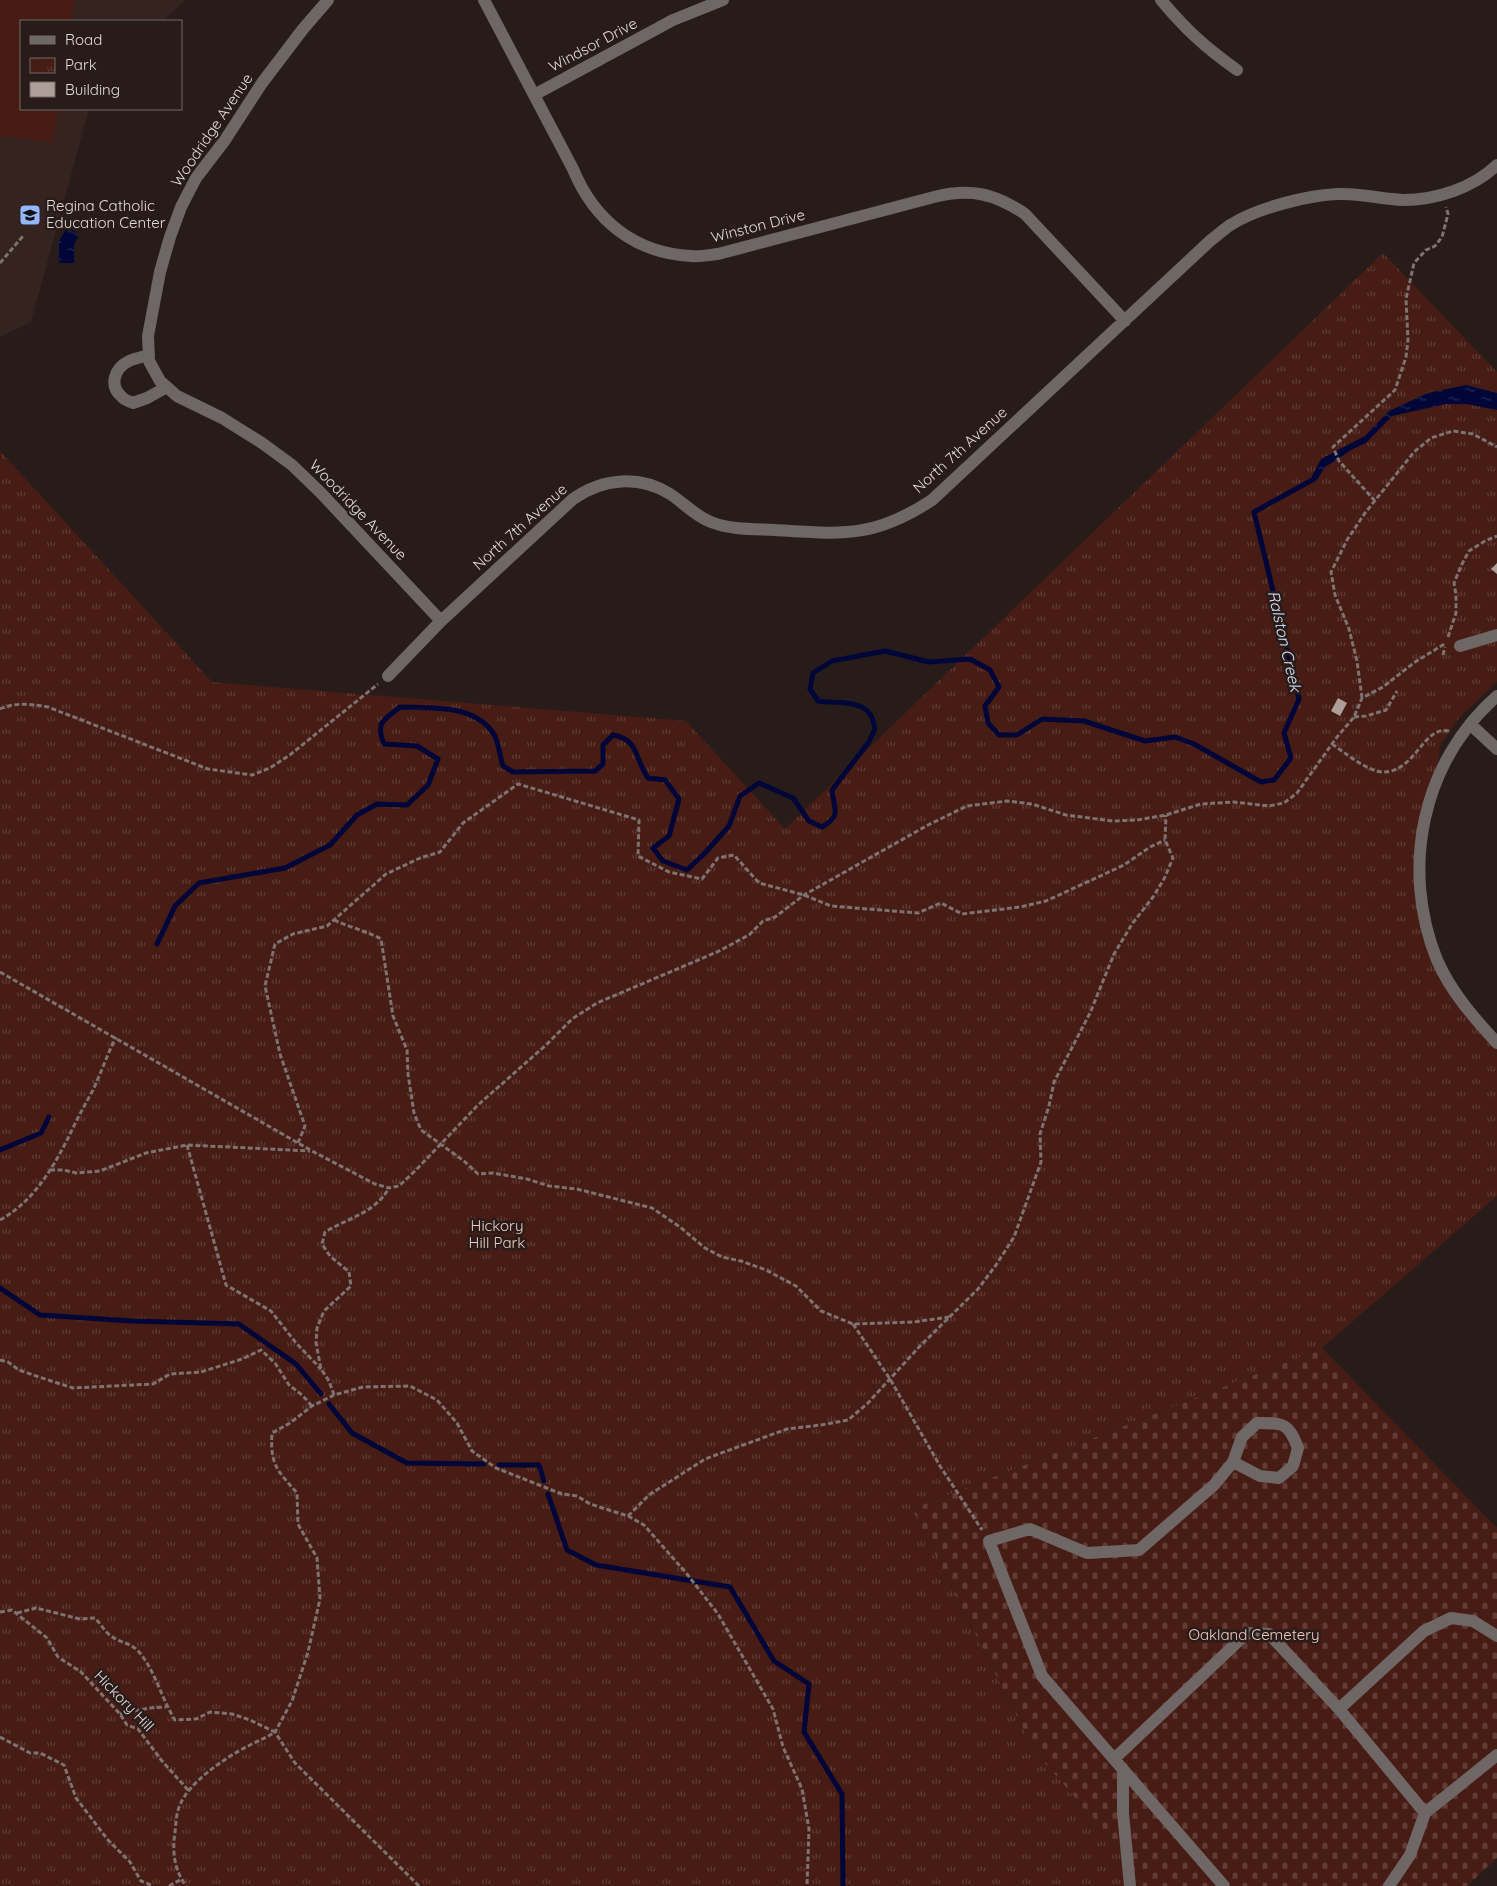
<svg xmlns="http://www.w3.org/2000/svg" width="1497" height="1886" font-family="Quicksand,sans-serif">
<defs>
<pattern id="cemetery-stones" width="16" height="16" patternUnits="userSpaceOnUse" patternTransform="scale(1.25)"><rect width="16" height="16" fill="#471c14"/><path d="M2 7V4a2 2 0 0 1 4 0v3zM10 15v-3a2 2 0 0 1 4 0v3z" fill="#613c35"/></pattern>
<pattern id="park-tufts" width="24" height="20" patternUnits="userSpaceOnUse" patternTransform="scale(1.25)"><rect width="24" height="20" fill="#471c14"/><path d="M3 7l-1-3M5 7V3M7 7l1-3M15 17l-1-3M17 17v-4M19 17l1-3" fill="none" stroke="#613c35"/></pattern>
<pattern id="water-ripples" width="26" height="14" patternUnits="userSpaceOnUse" patternTransform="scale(1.25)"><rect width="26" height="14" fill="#000738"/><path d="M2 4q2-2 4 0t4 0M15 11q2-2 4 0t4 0" fill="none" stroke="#252b54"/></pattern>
</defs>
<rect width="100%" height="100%" fill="#281c1a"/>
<path fill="#352320" d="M0,0H185L163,21H21V109H89L31,322L0,337Z"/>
<path fill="#471c14" d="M0,0H75L71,21H21V109H58L53,143L0,136Z"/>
<path fill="url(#cemetery-stones)" d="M1322,1348L1497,1528V1858L1467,1886H1133L1144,1876L1035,1752L912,1509Z"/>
<path fill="url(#park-tufts)" d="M1383,253L1497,372V682L1460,717L1440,745L1437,777L1420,838L1421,900L1438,961L1497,1043V1196L1322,1348L912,1509L1035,1752L1144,1876L1133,1886H0V451L212,682L686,721L785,829Z"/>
<path fill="url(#water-ripples)" d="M66,229L70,232L72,230L76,232L75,235L78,237L74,245V263H59V241Z
M1466,385L1497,393V410L1466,404H1446L1392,416L1366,443L1353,449L1325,467L1317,480L1311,478L1321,459L1365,436L1389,411L1428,393Z"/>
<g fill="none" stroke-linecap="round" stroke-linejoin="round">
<path stroke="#000738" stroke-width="5" d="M157,944L175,906L199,883L285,868L330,845L357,815L377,804L407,805L428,785L438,759L417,746L384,744C375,722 384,720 400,707C431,708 477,704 495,736C499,745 500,757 503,766L513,772L595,771L603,764V745L613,735C639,739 635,760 648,778L665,780L679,799L669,836L653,848L663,861L687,870L704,854L729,826L740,796L759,783L793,798L809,821L822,827C842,815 834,810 832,790L868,743L875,729C874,725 873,718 870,714C859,699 835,704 818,701L810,689L813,673L832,661L885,651L929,662L970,659L990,670L999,687L985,706L988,723L999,735H1017L1042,719L1084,721L1145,741L1175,737L1194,744L1261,782L1274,780L1291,758L1284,733L1299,699L1254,512L1314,479L1316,474
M0,1150L41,1133L49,1117
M0,1288L40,1315L132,1321L239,1324L296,1364L321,1394
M329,1404L352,1433L407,1463L484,1464
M499,1465H539L544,1481
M548,1494L567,1550L596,1565L730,1587L774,1661L809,1684L804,1732L842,1794L843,1886"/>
</g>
<path fill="#ad9e9a" d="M1497,563V574L1491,569Z
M1338,698L1347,703L1340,716L1331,711Z"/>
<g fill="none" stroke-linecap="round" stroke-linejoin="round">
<path stroke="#7d7371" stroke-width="3" stroke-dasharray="5 2.5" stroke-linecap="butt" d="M0,263L23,236
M1375,501L1339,461L1333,447L1395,390L1406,357L1408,340L1406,299L1414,263L1426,250L1435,246L1442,237L1448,214L1446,207
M1448,637L1456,613V595L1454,583L1462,564L1469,551L1485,541L1497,536
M1443,655L1445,647
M1362,698L1357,661L1349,629L1335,595L1331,572L1347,540L1365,513L1414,452L1431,438L1453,431L1473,434L1497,447
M0,709C16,702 31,704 48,707L208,769L252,775L270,768L291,754L378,684
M1354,717L1366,716L1386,710L1397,691
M1332,744C1344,752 1368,772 1383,772C1416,772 1423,725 1449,731
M334,920C349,927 366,931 381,939L393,1016L407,1050L408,1074L414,1113L421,1130L464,1161L478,1174L493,1173L527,1179L549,1186L577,1189L652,1208L680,1227L705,1248L722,1257L741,1261L766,1270L796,1286L821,1311L853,1324L914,1322L949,1317
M0,972L312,1151L375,1184L389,1188L399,1186L415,1171L478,1105L546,1045L572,1019L597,1003L717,952L749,935L763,921L775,917L804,895L928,825L967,806L1007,801L1032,804L1066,815L1113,821L1137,820L1166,815L1201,804L1233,802L1269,806L1284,803L1297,793L1337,737L1354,717L1362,698L1383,687L1415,662L1446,643
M298,1143L305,1126L280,1054L265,986L275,944L293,934L327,926L386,874L420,858L440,852L463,823L518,784L639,820L638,856L669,872L702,879L718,858L734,855L759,883L804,895L831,906L918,913L941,903L962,914L1020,907L1046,901L1124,865L1150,847L1165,840
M187,1145L226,1285L271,1311L296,1343L321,1369
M50,1170H64L76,1173L100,1171L146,1153L187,1145L310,1151
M0,1220C36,1200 56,1163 73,1128C79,1115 86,1103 93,1090C101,1073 107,1055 116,1037
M853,1324L890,1379L940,1466L982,1530
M0,1360L8,1362L19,1370L39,1377L73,1388L153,1384L170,1374L201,1372L242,1359L261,1350L275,1363L289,1385L302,1395L312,1406
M334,1395L329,1381L321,1369L316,1343L317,1328L324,1311L351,1286L349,1272L330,1256L322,1244L325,1232C348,1218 375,1213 389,1188
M628,1516L649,1495L705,1459L787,1429L821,1425L848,1420L867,1404L920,1346L978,1289L996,1265L1014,1237L1041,1162L1040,1134L1049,1106L1054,1082L1090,1013L1114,954L1132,924L1153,897L1164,879L1173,858L1165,840L1166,815
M0,1612L12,1610L47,1638L58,1657L81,1672L120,1714L127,1725L138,1729L162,1761L188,1790
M17,1613L36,1608L80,1619L95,1618C100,1623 105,1632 111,1636C123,1645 132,1641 143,1657C156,1675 162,1699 175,1720L196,1719L210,1712L232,1714L250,1720L275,1732C266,1738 257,1741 248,1746C226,1757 188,1783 180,1805C176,1813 176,1824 175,1832C172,1852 174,1869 186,1886
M120,1714L149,1708L166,1707
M0,1737L30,1753H40L64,1765L76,1798L108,1840L130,1862L141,1881L153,1886
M169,1886L182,1879
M419,1886L295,1763L275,1732L292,1701L308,1652L320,1599L317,1558L298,1524L297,1493C277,1470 270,1465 272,1433L290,1423L312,1406L334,1395L363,1387L410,1386L437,1400L457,1423L472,1451L496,1468L562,1494L577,1496L590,1504L628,1516L644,1525L687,1574L718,1614L773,1709L783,1747L802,1789L809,1829L807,1886"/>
<path stroke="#6e6766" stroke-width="12" d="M328,0L303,29L262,83L225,140L196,178L181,207L170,237L160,272L148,336L149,361L160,381L177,396L222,418L262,443L292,465L321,493L441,621
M484,0L573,169C594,220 634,253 691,256C700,257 709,255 718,254L934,197C970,188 994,193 1025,214L1125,321
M1161,0C1186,30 1205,47 1237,70
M534,95L673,20L723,0
M149,355C143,357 135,358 129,361C115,368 108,385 122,397C124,400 129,401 133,403L147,398L167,387
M1460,646L1497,635
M388,676L441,621L573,499C603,478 639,475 670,494C684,503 695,516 711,522C731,530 753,529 775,530C841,534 873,539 932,500L1211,240C1218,235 1225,228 1232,224C1258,208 1308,195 1338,194C1360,193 1381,199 1403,200C1436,200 1473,188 1497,165
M1497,696C1422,762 1400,868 1437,960C1451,992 1474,1018 1497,1043
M1470,724L1497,749
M1339,1709L1424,1631L1451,1618L1473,1621L1497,1636
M1114,1759L1247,1633L1269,1634L1339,1709L1425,1813
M1123,1770V1813L1130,1886
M1224,1886L1042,1676L989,1541L1030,1529L1087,1553L1139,1550L1214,1485L1233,1462L1242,1437L1257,1423C1283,1423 1288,1422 1298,1448L1293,1466L1279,1478L1260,1476L1233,1462
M1389,1886L1410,1855L1425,1813L1497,1755"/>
</g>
<defs>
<g id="school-square" transform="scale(1.125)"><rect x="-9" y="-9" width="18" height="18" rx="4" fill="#95b6fd" stroke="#281c1a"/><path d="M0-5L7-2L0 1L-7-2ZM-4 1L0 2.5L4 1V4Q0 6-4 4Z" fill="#111"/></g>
</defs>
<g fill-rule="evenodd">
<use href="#school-square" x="30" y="215"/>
</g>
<g text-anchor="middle" stroke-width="5" stroke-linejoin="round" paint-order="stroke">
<g font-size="15" fill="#e2dad8" stroke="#281c1a">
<text transform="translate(593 45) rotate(-28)" y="5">Windsor Drive</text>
<text transform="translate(212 130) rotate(-56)" y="5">Woodridge Avenue</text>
<text transform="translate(758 226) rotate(-14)" y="5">Winston Drive</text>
<text transform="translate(960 450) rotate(-42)" y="5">North 7th Avenue</text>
<text transform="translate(358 510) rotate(46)" y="5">Woodridge Avenue</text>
<text transform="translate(520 527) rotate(-42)" y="5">North 7th Avenue</text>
<text transform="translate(124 1701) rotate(46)" y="5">Hickory Hill</text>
</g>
<g font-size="15" fill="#e2dad8" stroke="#281c1a" text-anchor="start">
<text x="46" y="211">Regina Catholic<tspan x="46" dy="17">Education Center</tspan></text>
</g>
<g font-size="15" fill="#f4c9c0" stroke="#281c1a">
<text x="497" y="1231">Hickory<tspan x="497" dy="17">Hill Park</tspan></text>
<text x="1254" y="1640">Oakland Cemetery</text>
</g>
<g font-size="16" font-style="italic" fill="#d8e1f2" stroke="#281c1a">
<text transform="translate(1285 641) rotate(77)" y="6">Ralston Creek</text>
</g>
</g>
<rect x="20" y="20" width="162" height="90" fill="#281c1a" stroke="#726866"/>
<rect x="30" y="36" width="25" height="8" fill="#6e6766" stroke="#726866"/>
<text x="65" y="45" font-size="15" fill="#e2dad8">Road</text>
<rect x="30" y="58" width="25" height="15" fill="url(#park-tufts)" stroke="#726866"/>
<text x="65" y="70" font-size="15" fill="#e2dad8">Park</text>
<rect x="30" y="82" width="25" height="15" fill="#ad9e9a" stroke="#726866"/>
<text x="65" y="95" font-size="15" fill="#e2dad8">Building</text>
</svg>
